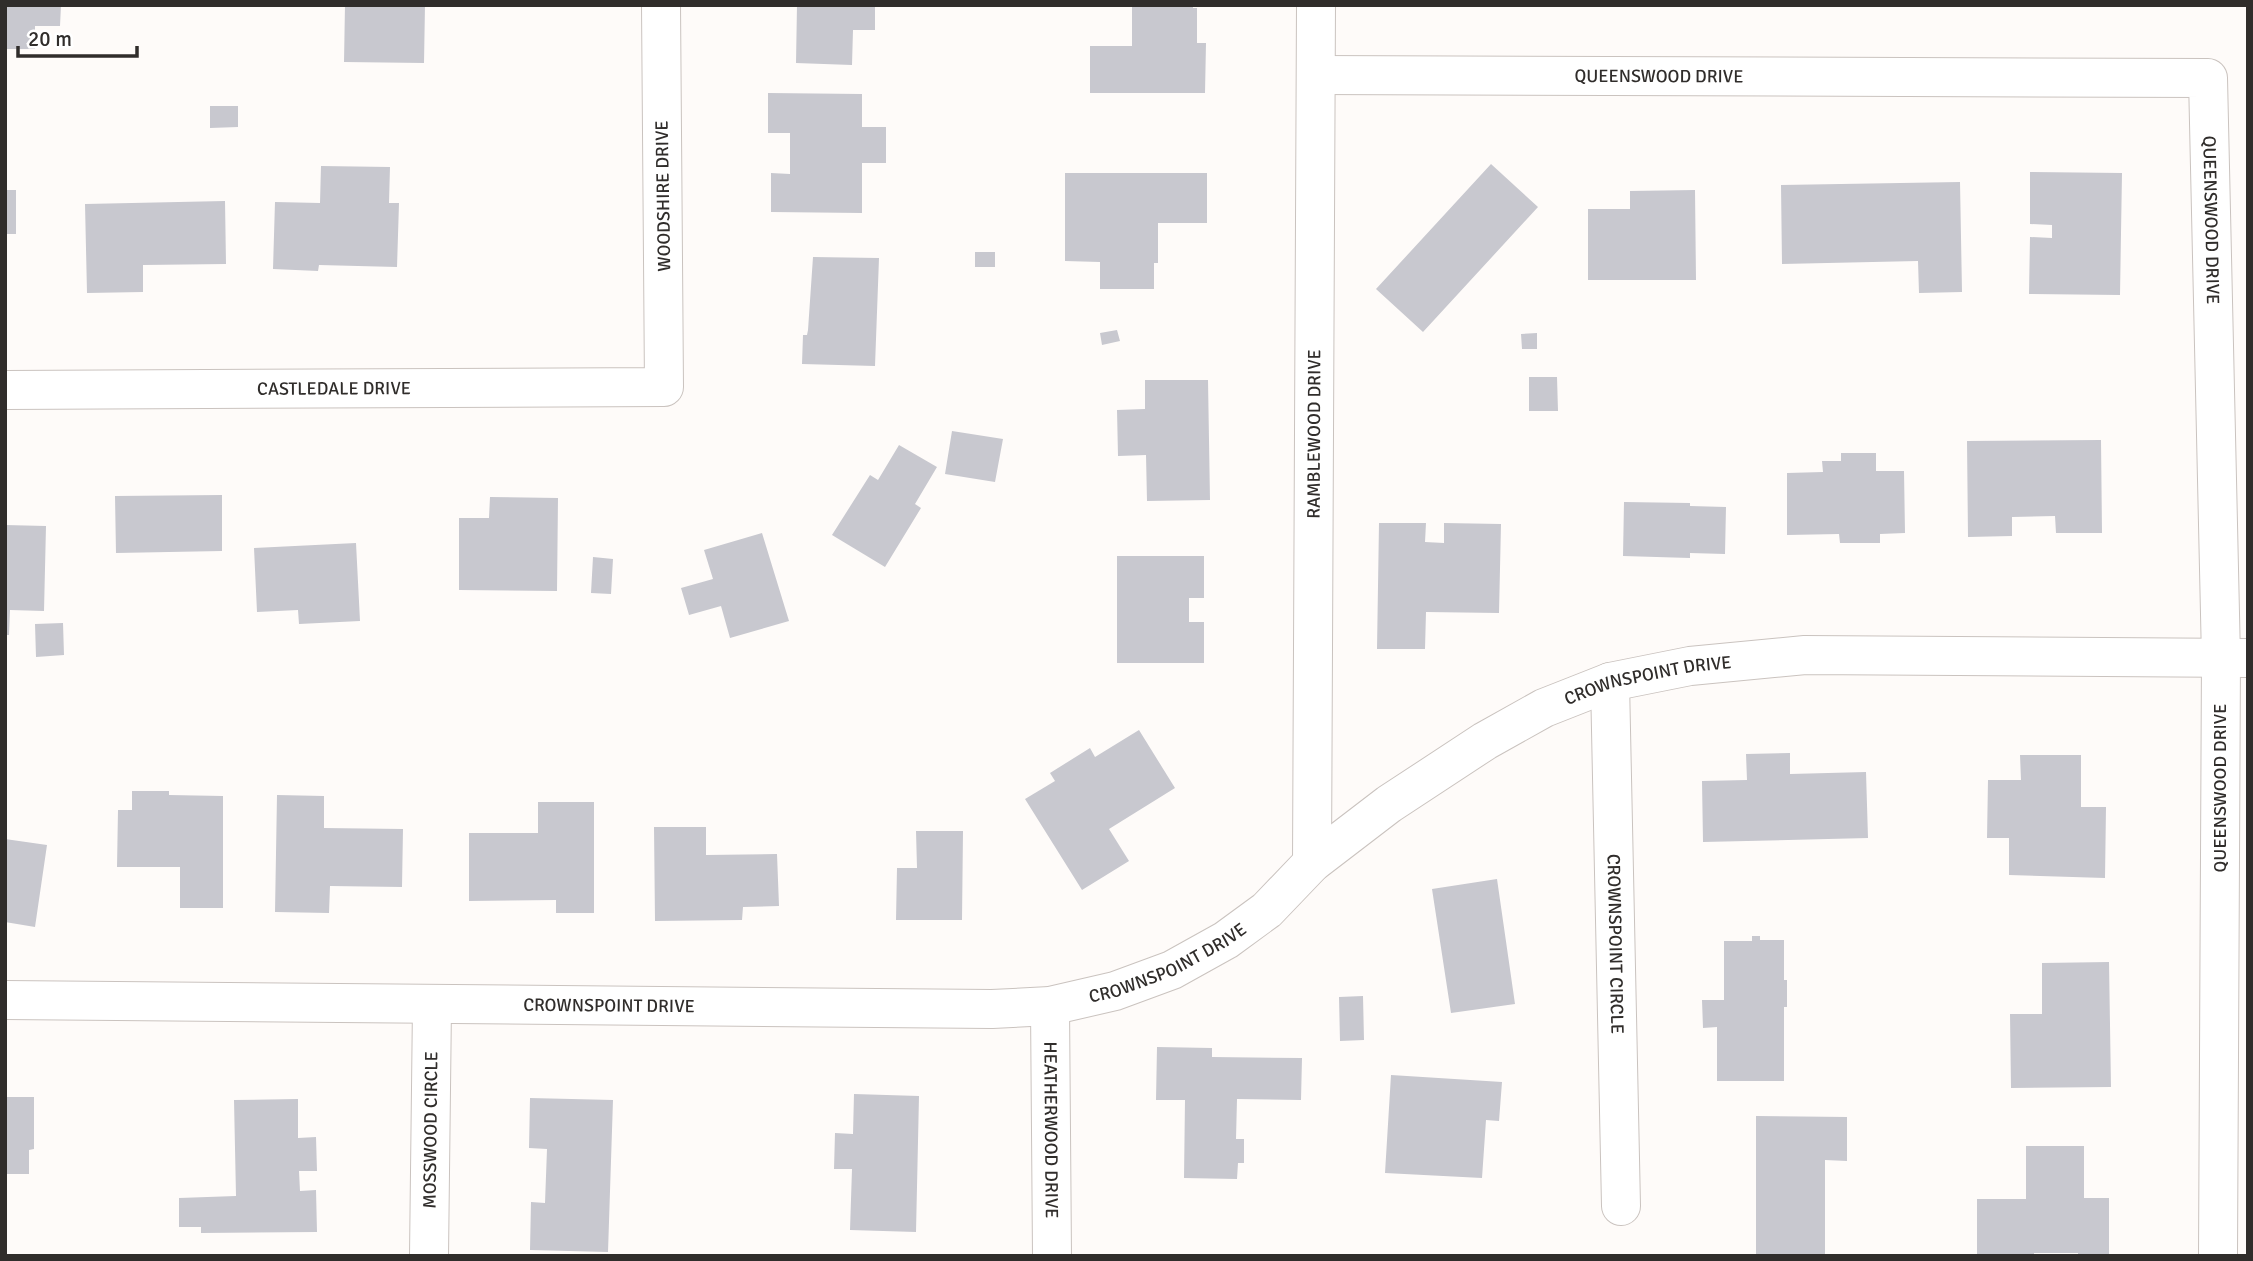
<svg xmlns="http://www.w3.org/2000/svg" width="2253" height="1261" font-family="Signika,sans-serif">
<rect width="100%" height="100%" fill="#fefbf9"/>
<path fill="#c8c8cf" d="M5,5H61L60,26H35V49H5Z
M345,5H425L424,63L344,62Z
M797,5H875V30H853L852,65L796,63Z
M1132,5H1193V8H1197V43H1206L1205,93H1090V46H1132Z
M768,93L862,94V127H886V163H862V213L771,212V173L790,174V133H768Z
M210,106H238V127L210,128Z
M1491,164L1538,207L1423,332L1376,289Z
M321,166L390,167L389,203H399L397,267L319,265L318,271L273,269L275,202L320,203Z
M2030,172L2122,173L2120,295L2029,294L2030,237L2052,238V225L2030,224Z
M1065,173H1207V223H1158V263H1154V289H1100V262L1065,261Z
M1960,182L1962,292L1919,293L1918,261L1782,264L1781,185Z
M5,190H16V234H5Z
M1695,190L1696,280H1588V209H1630V191Z
M225,201L226,264L143,265V292L87,293L85,204Z
M975,252H995V267H975Z
M813,257L879,258L875,366L802,364L803,335H807L808,330Z
M1117,330L1120,341L1102,345L1100,333Z
M1537,333V349H1522L1521,334Z
M1529,377H1557L1558,411H1529Z
M1145,380H1208L1210,500L1147,501L1146,455L1118,456L1117,410L1145,409Z
M952,431L1003,439L995,482L945,474Z
M2101,440L2102,533H2056L2055,516L2012,517V536L1968,537L1967,441Z
M899,445L937,467L915,504L921,508L885,567L832,535L870,475L878,480Z
M1841,453H1876V471H1904L1905,533L1880,534V543H1840L1839,534L1787,535V473L1823,472L1822,461H1841Z
M222,495V551L116,553L115,496Z
M490,497L558,498L557,591L459,590V518H489Z
M1624,502L1690,503V506L1726,507L1725,554L1690,553V558L1623,556Z
M1379,523H1426L1425,542L1444,543V523L1501,524L1499,613L1426,612L1425,649H1377Z
M5,525L46,526L44,611L10,610L9,635H5Z
M762,533L789,621L730,638L721,606L689,615L681,588L713,579L704,550Z
M356,543L360,621L299,624L298,610L257,612L254,548Z
M1117,556H1204V598H1189V622H1204V663H1117Z
M593,557L613,559L611,594L591,593Z
M63,623L64,655L36,657L35,624Z
M1139,730L1175,788L1109,829L1129,861L1082,890L1025,799L1055,781L1050,773L1090,748L1095,757Z
M1790,753V774L1866,772L1868,838L1703,842L1702,781L1747,780L1746,754Z
M2020,755H2081V807H2106L2105,878L2009,875V838H1987L1988,780H2021Z
M132,791H169V795L223,796V908H180V867H117L118,810H132Z
M277,795L324,796V828L403,829L402,887L330,886L329,913L275,912Z
M538,802H594V913H556V900L469,901V833H538Z
M654,827H706V855L777,854L779,906L743,907L742,920L655,921Z
M916,831H963L962,920H896L897,868H917Z
M5,839L47,845L35,927L5,922Z
M1497,879L1515,1004L1451,1013L1432,889Z
M1752,936H1760V940H1784V980H1787V1007H1784V1081H1717V1027L1703,1028L1702,1000H1724V941H1752Z
M2109,962L2111,1087L2011,1088L2010,1014H2042V963Z
M1363,996L1364,1040L1340,1041L1339,997Z
M1157,1047L1212,1048V1057L1302,1058L1301,1100L1237,1099L1236,1139H1244V1163H1238L1237,1179L1184,1178L1185,1100H1156Z
M1391,1075L1502,1082L1499,1121L1486,1120L1482,1178L1385,1173Z
M854,1094L919,1096L916,1232L850,1230L852,1169H834L835,1133L853,1134Z
M5,1097H34V1149L29,1150V1174H5Z
M530,1098L613,1100L608,1252L530,1250L531,1202L545,1203L547,1149L529,1148Z
M298,1099V1138L316,1137L317,1171H299L300,1191L316,1190L317,1232L201,1233V1227H179V1198L236,1196L234,1100Z
M1756,1116L1847,1117V1161L1825,1160V1255H1756Z
M2026,1146H2084V1198H2109V1256H2078V1253H2034V1256H1977V1199H2026Z"/>
<g fill="none" stroke-linecap="round" stroke-linejoin="round">
<g stroke="#cac3bf" stroke-width="40">
<g id="minor">
<path id="s1" d="M1316,75L2208,78L2221,658L2218,1256"/>
<path id="s2" d="M5,390L664,387L661,5"/>
<path id="s3" d="M1610,682L1621,1206"/>
<path id="s4" d="M1312,863L1316,5"/>
<path id="s5" d="M5,1000L992,1009L1050,1006L1115,991L1172,970L1226,940L1267,910L1312,863L1389,804L1485,741L1544,708L1610,682L1690,666L1805,655L2248,658"/>
<path id="s6" d="M1050,1006L1052,1256"/>
<path id="s7" d="M429,1256L432,1005"/>
</g>
</g>
<use href="#minor" stroke="#fff" stroke-width="38"/>
</g>
<g text-anchor="middle" stroke-width="6" stroke-linejoin="round" paint-order="stroke">
<g font-size="18" fill="#302d2b" stroke="#fff">
<text dy="6" stroke="none"><textPath href="#s1" startOffset="343">QUEENSWOOD DRIVE</textPath></text>
<text transform="translate(663 196) rotate(-91)" y="6">WOODSHIRE DRIVE</text>
<text dy="6" stroke="none"><textPath href="#s1" startOffset="1034">QUEENSWOOD DRIVE</textPath></text>
<text dy="6" stroke="none"><textPath href="#s2" startOffset="329">CASTLEDALE DRIVE</textPath></text>
<text dy="6" stroke="none"><textPath href="#s4" startOffset="429">RAMBLEWOOD DRIVE</textPath></text>
<text dy="6" stroke="none"><textPath href="#s5" startOffset="1738">CROWNSPOINT DRIVE</textPath></text>
<text transform="translate(2220 788) rotate(-90)" y="6">QUEENSWOOD DRIVE</text>
<text dy="6" stroke="none"><textPath href="#s3" startOffset="262">CROWNSPOINT CIRCLE</textPath></text>
<text dy="6" stroke="none"><textPath href="#s5" startOffset="1171">CROWNSPOINT DRIVE</textPath></text>
<text dy="6" stroke="none"><textPath href="#s5" startOffset="604">CROWNSPOINT DRIVE</textPath></text>
<text dy="6" stroke="none"><textPath href="#s7" startOffset="126">MOSSWOOD CIRCLE</textPath></text>
<text dy="6" stroke="none"><textPath href="#s6" startOffset="124">HEATHERWOOD DRIVE</textPath></text>
</g>
</g>
<rect width="2253" height="1261" fill="none" stroke="#302d2b" stroke-width="14"/>
<path d="M18 46v10h119v-10" fill="none" stroke="#302d2b" stroke-width="3.5"/>
<text x="28" y="46" font-size="21" fill="#302d2b" stroke="#ffffff" stroke-width="5" paint-order="stroke">20 m</text>
</svg>
